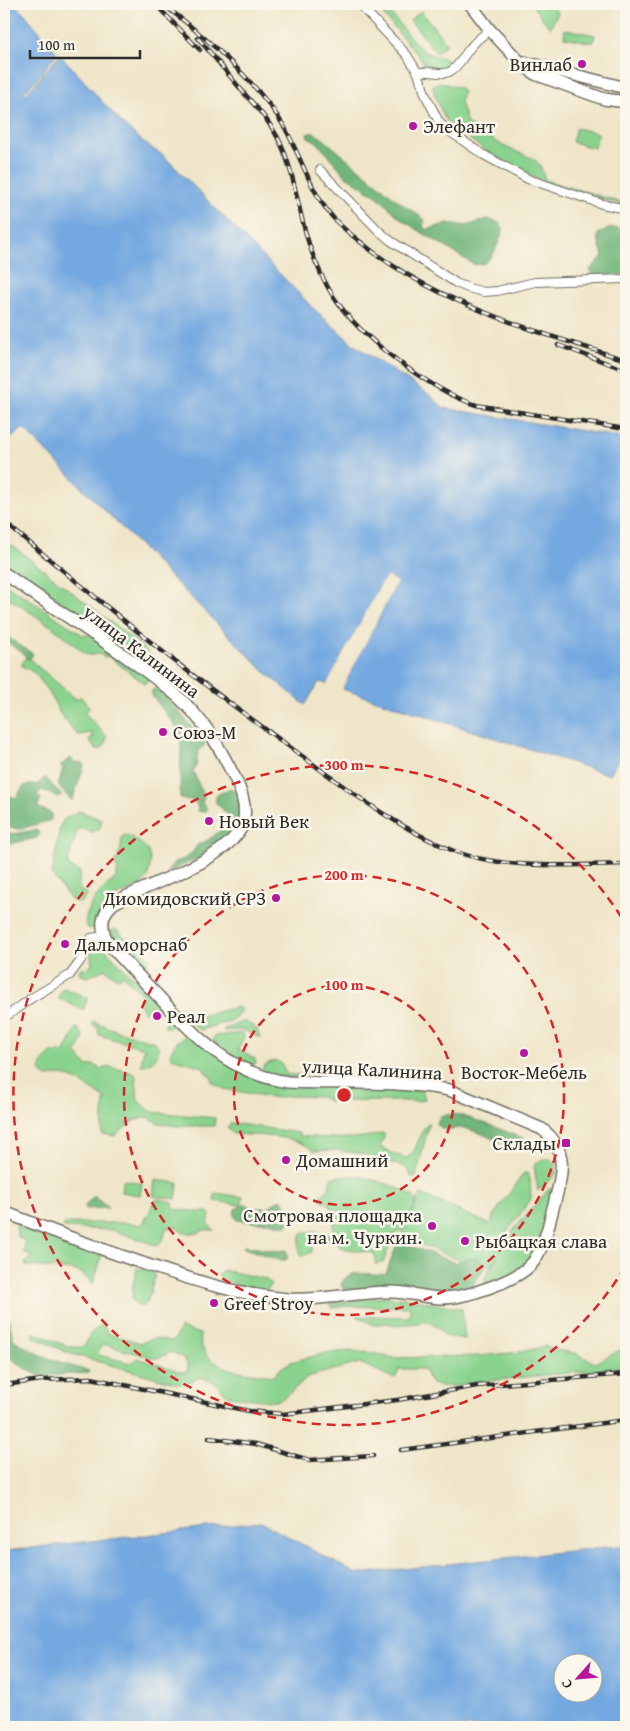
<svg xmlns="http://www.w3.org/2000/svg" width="630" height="1731" font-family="'Gentium Book Plus',serif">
<rect width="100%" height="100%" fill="#fbf7ec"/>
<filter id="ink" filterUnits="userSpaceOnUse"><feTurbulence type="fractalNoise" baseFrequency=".02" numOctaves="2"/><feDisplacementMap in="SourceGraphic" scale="10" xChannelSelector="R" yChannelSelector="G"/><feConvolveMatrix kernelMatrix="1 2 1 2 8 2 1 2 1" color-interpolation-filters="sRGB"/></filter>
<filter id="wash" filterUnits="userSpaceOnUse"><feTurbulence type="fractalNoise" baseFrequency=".0096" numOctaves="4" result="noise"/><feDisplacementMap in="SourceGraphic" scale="20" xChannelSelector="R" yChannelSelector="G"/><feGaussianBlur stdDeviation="1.12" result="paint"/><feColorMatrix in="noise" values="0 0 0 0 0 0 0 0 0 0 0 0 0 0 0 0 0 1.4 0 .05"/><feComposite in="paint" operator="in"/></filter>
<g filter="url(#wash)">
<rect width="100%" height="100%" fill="#efe5c8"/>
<path fill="#8ad38e" stroke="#5a7f5c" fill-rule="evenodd" d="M374,4H385C394,18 411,40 424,51C432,57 444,55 449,63V67L441,70L425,64L422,60Z
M531,4H550L558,13L550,28Z
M421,11L447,44L436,53L410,20Z
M565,29L595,35L593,43L564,37Z
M440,82L460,88L463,93L460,101L467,124L505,147L534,159L540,165L545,180L626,204V206L544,183L486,151L449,124L444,117L434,93L433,85Z
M576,128L598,133L594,148L572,142Z
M4,539L140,645L154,658V664L150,665L4,566Z
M4,583L83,635H90L149,679L145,684L107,655L105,658L100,654L90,655L86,654L51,626L4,595Z
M26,658H28L76,699L81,697L90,708L85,711V713L107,737L105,745L101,749H95L89,739L93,738L92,733L78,735L60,714L52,697L35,673L22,666V663Z
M79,811L102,820L100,828L93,832L78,828L67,865L80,872L78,889L88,894L80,903L71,900L52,875L60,826L64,819Z
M125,835C131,836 135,839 139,842C154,853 150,862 148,878C137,891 116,893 104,905C98,912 100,920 96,927L89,929C84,925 85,921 87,915C92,898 103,888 116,878L118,869L115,865L121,848L122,837Z
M114,928L149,958L147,972L142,970L115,940L112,932Z
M98,945L102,946C127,972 153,997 177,1024L176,1027H164L169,1017L152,1005L144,1013L139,1000L142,995L123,975L118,978L105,969L88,977L80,975L79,970L82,967L87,970L92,964L90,951L95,946Z
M63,988L88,998L83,1010L58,998Z
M238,1007L241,1010L236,1018L228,1022L200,1030L186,1019L187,1017L192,1018Z
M93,1021L117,1031L155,1042L159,1048C159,1058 150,1065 141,1065L144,1048L99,1035L98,1028L92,1024Z
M245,1021L257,1029L260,1038L243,1030L224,1031V1029Z
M77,1027L84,1037L76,1053L87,1066L94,1065L101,1069L110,1067L134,1073L136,1077L138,1101L152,1112L215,1118L214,1126H176L159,1123L148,1117L133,1121L115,1136L102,1134L104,1100H107C93,1090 81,1081 65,1076C54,1072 49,1083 40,1071L43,1061L51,1053L65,1052Z
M242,1033L244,1037L238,1049L255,1059L256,1063L251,1066L226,1052L212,1040L215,1036Z
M187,1035H189L247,1076L422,1091L425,1098L424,1100L418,1101H329L322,1097L287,1096L277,1098L224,1089L212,1082V1077L206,1073L203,1067L172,1058L170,1055C173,1045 177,1041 187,1035Z
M276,1061L281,1063L287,1075L305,1074L306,1077L288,1078L263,1072L262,1068C266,1063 270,1062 276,1061Z
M231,1123L299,1133V1136C326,1138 357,1141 383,1133L385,1135L380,1147L394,1154L406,1158C419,1153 417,1132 429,1123L416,1177C408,1178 410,1171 405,1167L363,1154L336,1150L314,1151C295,1134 258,1136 233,1134L227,1127Z
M545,1159H550L555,1163L556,1174L538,1191L534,1166L536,1163Z
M524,1173H527L530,1179L531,1199L506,1233L509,1235L550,1188L552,1189C548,1208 541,1244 529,1259C520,1271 499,1281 485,1283L484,1279L498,1256L491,1267L459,1260L401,1236L421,1194L491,1225L493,1216Z
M354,1176C368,1177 408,1189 417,1200L403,1229L393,1236L383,1263L375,1264L376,1257L373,1253L341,1248L336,1241L317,1238L313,1240L312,1252L302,1256C298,1251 298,1239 302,1233L317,1231L322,1234H331L337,1212L331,1209L329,1203L320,1199V1196L328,1191L331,1178L334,1177Z
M123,1180L142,1183L140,1195L121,1192Z
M155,1180L178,1183L176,1199L153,1196Z
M215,1193L243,1197L241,1205L214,1201Z
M157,1199L173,1202L174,1208L175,1209L198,1212H208L210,1215L208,1224L214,1230H204L198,1233H184L177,1228H166L164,1238L159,1245H155L112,1230L64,1228L62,1226L65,1224L70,1223H130L140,1225L143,1224L155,1201Z
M16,1224L102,1255L94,1282L92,1283L80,1272L73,1270L26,1266L25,1263L32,1256L24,1254L25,1241L17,1236Z
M137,1268L152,1272L155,1276L147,1303L144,1306L137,1305L132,1299L133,1285Z
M222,1270L266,1279L271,1284L267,1290L253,1289L221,1280L219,1275Z
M385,1297L406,1298L462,1309L465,1339L445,1336L440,1329L430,1322L397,1325L387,1323L374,1325L356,1316L410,1317V1307L343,1306L333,1308L330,1306V1303Z
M102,1324L109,1334L141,1343L154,1338L172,1341L176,1338L180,1328H181L200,1334C200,1372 246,1372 274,1376L281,1368L291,1362L326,1353L351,1351L373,1353L392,1358L480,1356L521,1352L546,1346L555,1350L575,1353L595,1363L626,1347V1367L478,1382C464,1385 446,1389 432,1384L428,1378L424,1369H399L396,1377L393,1378L360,1363L307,1377L287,1396L276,1401H270L228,1396L214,1382L200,1377L192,1381L179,1384L68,1353L34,1337L32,1333C49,1335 67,1352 85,1346L90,1334ZM102,1344L154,1358H160L170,1352C180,1355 187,1358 188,1369L185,1372H181L137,1358L130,1363L99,1355L98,1353Z"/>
<path fill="#6fb579" stroke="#4d7052" d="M309,133H314L322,138L397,200L425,220L423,226L427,230L447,223L466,226L488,219L499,223L503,228V231C498,244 491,269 473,264L402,220L378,197L346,176L317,142L308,137L307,134Z
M610,228H618L626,231V274L593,276L591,274L590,270L603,256L598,239V234Z
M4,635L33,654L30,659L26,658L23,653L4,640Z
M157,688L166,696L204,742L205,745L198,752L196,766L193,771L204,797L202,803L207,808L204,812L198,811C197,795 187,803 180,797L181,735L179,730L152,696V690Z
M71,758L76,763L82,762L84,766L72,801L58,786L63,768L60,766Z
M45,777L62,796L57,797L42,790L37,794L41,799L37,807L51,813V820L20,829L4,827V811L8,805L4,802V794L16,798L24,786C35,783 37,788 45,777Z
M231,788C243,798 240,811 239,825L216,848L199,858L167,872L174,862C183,861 194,854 197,845C205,843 220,833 223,825C224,820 224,819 228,815L216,803V795Z
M37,830L39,834L37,838L9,844L4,848V833L12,834Z
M454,1114C478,1119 501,1130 525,1139L526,1143C513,1153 491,1136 476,1132C471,1130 465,1128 461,1128C451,1128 443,1134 437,1123L440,1116Z
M94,1196L109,1208L86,1209L85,1206Z
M278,1200H282C289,1206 295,1221 286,1226L269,1222H252L237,1220L234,1215L235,1209L245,1204L254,1208H268Z
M400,1242L456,1263C466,1260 475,1253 484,1263V1268L470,1290L454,1293L343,1289L341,1285C349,1265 372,1278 386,1273L397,1244Z
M245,1246L276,1251L286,1250L288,1258L286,1260H279L244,1248L243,1247Z
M4,1319L9,1320L13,1339C38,1356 60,1363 89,1371L88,1373L42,1376C31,1374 7,1358 4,1348C2,1339 4,1328 4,1319Z"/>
<path fill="#73a8e0" stroke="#4f6a86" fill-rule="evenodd" d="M6,4H14L24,13L57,53L42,73L24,92L26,94L60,55C93,88 123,133 164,156L314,309L354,345L428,394L444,408L626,438V744L610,775L342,689L397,582L387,576L381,584L327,684L319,682L305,705L264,671L23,428L7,442L4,439V22Z
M261,1522L357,1574L626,1545V1727H4V1551ZM562,1664H592V1694H562Z"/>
<path fill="#efe5c8" d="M387,576L397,582L342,689L340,688L394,583L388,579L383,585L330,685L327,684L381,584Z"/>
</g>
<g filter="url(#ink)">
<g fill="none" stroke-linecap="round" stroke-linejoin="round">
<g stroke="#706c62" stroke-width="10">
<path id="street" d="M359,4L407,55L418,73L426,96L439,122L446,129L482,154L528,179L602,204L626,209
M418,73C429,69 440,76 449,72C459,67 463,56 470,48C475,41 483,35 490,30
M320,170L379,231L391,241L456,283L468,288L484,292L497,291L535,282L626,279
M4,1018L30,999L70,975L81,960L91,938L104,936"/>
</g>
<g stroke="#706c62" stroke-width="14">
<path id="secondary" d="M470,4L490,30L518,60L535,74L604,99L626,102
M524,62L626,88
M4,573C46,603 90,631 132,661C155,678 180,695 198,718C213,735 223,755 234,776C242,792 251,816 238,833C215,865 149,883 114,903C100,914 100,929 109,944C125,962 142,980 159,997C196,1038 231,1074 288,1082C341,1084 396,1080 449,1090L542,1129C571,1151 561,1178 553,1208C549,1225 544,1246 534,1261C521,1280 465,1298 442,1298C424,1298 407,1291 389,1292C355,1292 322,1301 288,1299C237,1295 190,1279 142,1263C95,1247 49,1230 4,1212"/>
</g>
<use href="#street" stroke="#fff" stroke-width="8"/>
<use href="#secondary" stroke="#fff" stroke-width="11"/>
<g stroke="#2b2b2b" stroke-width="4.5">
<path id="rail" d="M155,4L200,50
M169,9C208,39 260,85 285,128C302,159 312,197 338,223C344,229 352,235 358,240C435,304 533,330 626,360
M198,38C213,56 229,75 244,93C258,109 271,123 280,142C295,174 298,211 309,244C315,262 323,280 333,296C360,338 429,389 476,405L619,428
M558,345L626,370
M4,522C52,561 99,601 147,639C196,679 247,716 298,753C347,789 397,828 454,851C503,870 574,865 626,864
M4,1385L42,1380L91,1378L249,1411L283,1414L397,1400L477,1386L626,1374
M209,1438L256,1444L309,1460L373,1456
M401,1450L626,1420"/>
</g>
<use href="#rail" stroke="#fbf7ec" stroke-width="2.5" stroke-dasharray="8" stroke-linecap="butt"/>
</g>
</g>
<g fill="none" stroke="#d62828" stroke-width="2.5" stroke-dasharray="9 6">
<circle cx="344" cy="1095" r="110"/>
<circle cx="344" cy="1095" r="220"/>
<path d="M625 1267A330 330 0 1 1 625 923"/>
</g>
<g fill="#b5179e" stroke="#fbf7ec" stroke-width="2">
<circle cx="582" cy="64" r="5"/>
<circle cx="413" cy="126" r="5"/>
<circle cx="163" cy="732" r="5"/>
<circle cx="209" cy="821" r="5"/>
<circle cx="276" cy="898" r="5"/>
<circle cx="65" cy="944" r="5"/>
<circle cx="157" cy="1016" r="5"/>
<circle cx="524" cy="1053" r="5"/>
<rect x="561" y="1138" width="10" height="10" rx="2.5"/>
<circle cx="286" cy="1160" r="5"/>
<circle cx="432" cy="1226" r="5"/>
<circle cx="465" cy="1241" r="5"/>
<circle cx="214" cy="1303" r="5"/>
</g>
<g text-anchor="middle" stroke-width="5" stroke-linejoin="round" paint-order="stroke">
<g font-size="19" fill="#2b2b2b" stroke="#fbf7ec" text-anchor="start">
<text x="572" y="71" text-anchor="end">Винлаб</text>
<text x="423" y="133">Элефант</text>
<text x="173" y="739">Союз-М</text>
<text x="219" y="828">Новый Век</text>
<text x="266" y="905" text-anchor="end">Диомидовский СРЗ</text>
<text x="75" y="951">Дальморснаб</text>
<text x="167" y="1023">Реал</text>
<text x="524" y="1079" text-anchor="middle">Восток-Мебель</text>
<text x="556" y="1150" text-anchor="end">Склады</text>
<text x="296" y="1167">Домашний</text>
<text x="422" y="1222" text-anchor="end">Смотровая площадка<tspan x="422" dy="22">на м. Чуркин.</tspan></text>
<text x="475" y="1248">Рыбацкая слава</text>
<text x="224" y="1310">Greef Stroy</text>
</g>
<g font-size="19" fill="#2b2b2b" stroke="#fbf7ec">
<text transform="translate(142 651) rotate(37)" y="7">улица Калинина</text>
<text transform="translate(372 1069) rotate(3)" y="7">улица Калинина</text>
</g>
</g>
<circle cx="344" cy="1095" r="8" fill="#d62828" stroke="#fbf7ec" stroke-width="2.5"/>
<g font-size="15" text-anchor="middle" font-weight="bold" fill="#d62828" stroke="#fbf7ec" stroke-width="5" stroke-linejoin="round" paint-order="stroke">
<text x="344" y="770">300 m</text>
<text x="344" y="880">200 m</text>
<text x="344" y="990">100 m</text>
</g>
<rect width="630" height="1731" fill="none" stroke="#fbf7ec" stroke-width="20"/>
<g transform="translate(578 1678) rotate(243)"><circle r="24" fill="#fbf7ec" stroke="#a8a59f"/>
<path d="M0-4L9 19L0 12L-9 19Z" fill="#b5179e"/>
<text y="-8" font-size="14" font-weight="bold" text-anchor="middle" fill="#2b2b2b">С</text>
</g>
<path d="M30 50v8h110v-8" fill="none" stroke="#2b2b2b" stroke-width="2.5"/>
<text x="38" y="50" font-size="15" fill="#2b2b2b" stroke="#fbf7ec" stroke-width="4" paint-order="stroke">100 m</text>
</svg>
